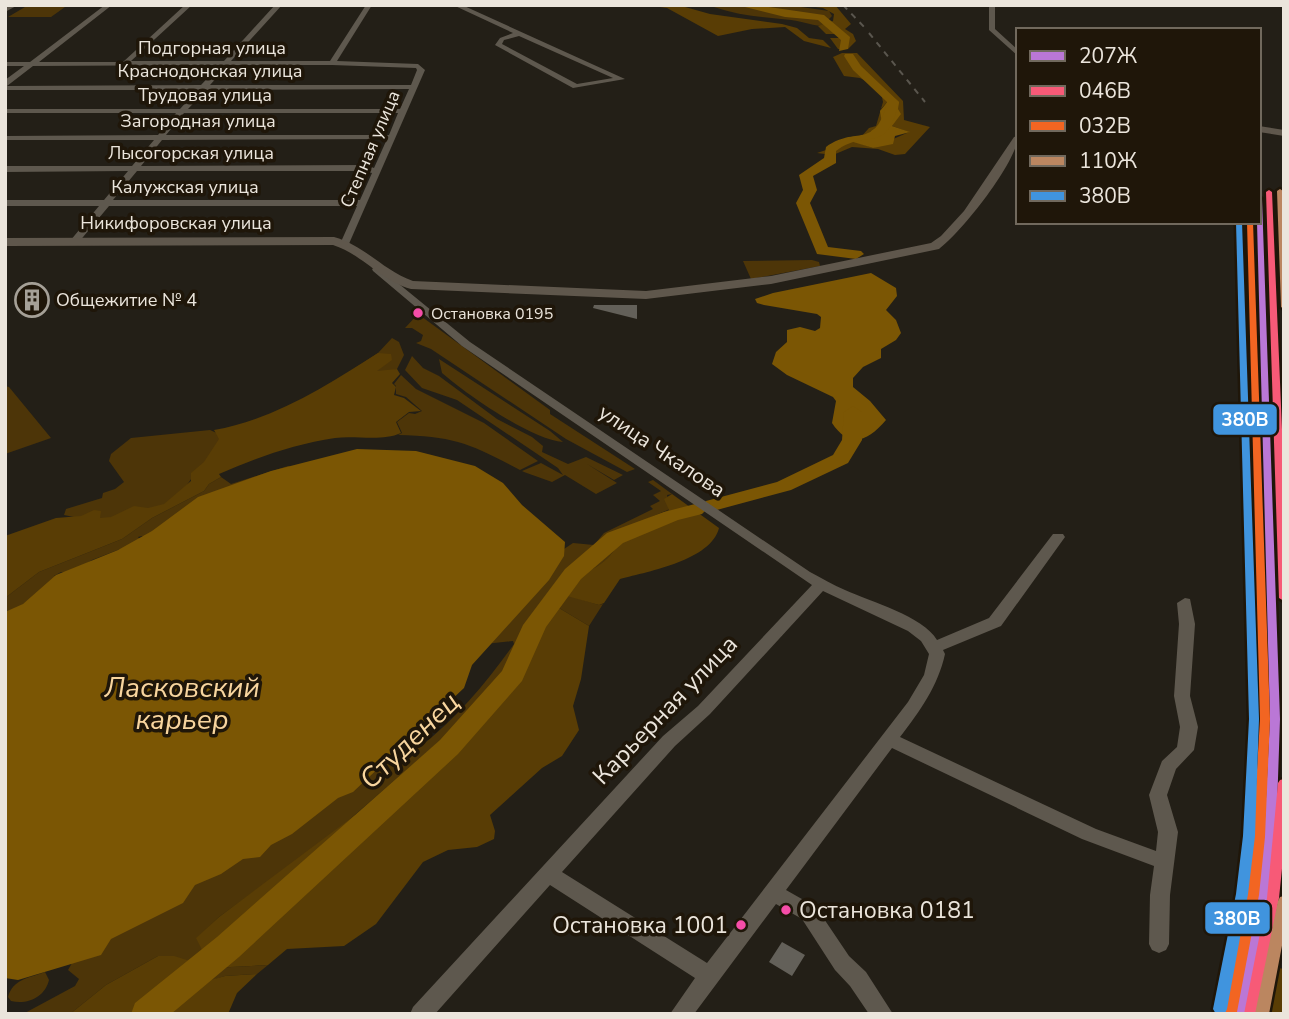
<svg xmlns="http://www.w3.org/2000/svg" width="1289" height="1019" font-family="'Nunito Sans',sans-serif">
<rect width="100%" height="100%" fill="#231f17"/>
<path fill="#4d3508" d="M717,5H787L829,11L832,16L827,21L830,26C815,27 806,22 791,20C764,17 740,16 714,7Z
M25,7H65L51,17H8Z
M812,260L819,262L820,266L751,279L743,261Z
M418,314L550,410V414L635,469L627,472L566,439L431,349L416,343L421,341L423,335L412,328H405Z
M392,338L399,342L404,355L397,369L366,379L352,370L378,353Z
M412,356L423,368L439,376L497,419L532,437L543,446L542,452L568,464L586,457L623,475L614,480L587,464L617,483L596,494L565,475L552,482L524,472L522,471L541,463L563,475L558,468L457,400L422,388L405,370Z
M439,359L550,431L563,442C532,440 466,394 442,373Z
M401,375L416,389L484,423L538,461L520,470C471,444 454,436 398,435L402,433L397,422L409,413L415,414L422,411L406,397L396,394V386L394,384Z
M5,386L9,387L51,438L5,454Z
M210,430L221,435L215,452L196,472L180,495L160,508L94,521L64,515L66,509L102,498L103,493L115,489L124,482L109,461L111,454L131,438Z
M288,466L292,467L147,539L142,536L138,537L141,541L92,560L72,573L61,572L54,576L62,577L5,617V598L39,572L122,539L152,518L204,491L209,484L221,477L231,484Z
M653,480L672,494L667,495L670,509L610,535L618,541C614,557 596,570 580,574L486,695L459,724L333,834L219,917L197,938L211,968L268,965L257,974L225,976L203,983L158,956L106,985L70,1014H23L75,986L79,979L68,970L72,963L176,896L412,725L421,730L424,735L415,745L420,747C458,717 486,683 514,644L513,641L485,644L561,551L573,543L594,545L604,533L653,509L650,506L660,501L653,495L661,491L648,482Z
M567,595L599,605L603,604L589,626L559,608Z
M45,972L49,980C45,997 28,1005 11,1001L8,997C13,979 29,978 45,972Z"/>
<path fill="#593d05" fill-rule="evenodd" d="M646,5H678L710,14L782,24L797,28L809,38L823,40L831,48L804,41L785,27L752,29L718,36L667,8Z
M800,5H835L851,24L845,29L853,34L856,41L848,49H838L830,38H840L839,34H826L818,26L833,21L834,14L823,8Z
M842,53H857L903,101L904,120L930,127L905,154L895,155L878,149L852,147L833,155L817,153L832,148L836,141H845L848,137L860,138L869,128L876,126L883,102L880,88L860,78L844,76L833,57ZM883,92L898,109L892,126L909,132L873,148L851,140L872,135L882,124L881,109L888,101Z
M378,353L391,354L392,360L377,371L397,369L400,374L392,383L396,387L394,395L404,398L421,411L409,412L396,422L401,433C381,442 356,435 335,438C294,444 256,458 219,474L221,477L209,484L204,491L152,518L122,539L39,572L5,598V536L56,518L81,516L94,510L101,511L100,518L111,517L134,506L148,508L164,504L191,481V473L204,462L219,439L214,430C273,420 328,385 378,353Z
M672,494L719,528C711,560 650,571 620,579L604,603L599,605L567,596L559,608L589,626L581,679L573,706L579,730L562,756L542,768L490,815L495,831L494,839L477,847L448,850L423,862L376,924L344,946L287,949L268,965L211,968L196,938L219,917L378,798L459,724L486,695L580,574C595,570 614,557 618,541L609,535L669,510L664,499Z
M1284,867V946L1279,968L1284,969V1014H1261Z
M158,956H174L190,961L203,982L225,976L257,974L237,993L228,1014H70L106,985Z"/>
<path fill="#7b5604" d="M885,90L899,102L898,109L901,114L892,126L910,132L895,136L893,144L873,148L850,141L871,135V131L882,124L880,111L888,101L883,92Z
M871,273L896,288L897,296L886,310L896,320L901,333L896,340L881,349V358L863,367L853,378V387L870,401L886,420C868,441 850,450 832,423L836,401L833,397L787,375L772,364L776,352L787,342V330L800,327L815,331L820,328L821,317L817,314L764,305L757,303L755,299L773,293Z
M357,449L416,451L475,466L503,483L522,505L565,542L564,556L549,580L472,665L464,688L353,792L338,798L292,834L271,845L260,857L243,859L221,874L195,885L183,903L111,939L101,955L18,980L5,978V612L23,604L56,575L118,550L152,531L198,497L271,471Z"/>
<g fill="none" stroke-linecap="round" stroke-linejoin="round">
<path fill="#7b5604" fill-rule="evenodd" d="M737,5H756L824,15L850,37L848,49L839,51L841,40L818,20L785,17Z
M845,54H853L861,66L899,102C886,157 868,127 836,151V163L813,176L817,190L810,203L828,247L861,251L864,254L856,259L817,254L796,203L803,190L799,175L824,158L826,147C856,125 875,151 887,102L853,70L844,56Z
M853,406L862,412V440L848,463L791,490L713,511L706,509L703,505L706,501L777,482L833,455L842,440L844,412Z
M695,504L702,506L706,510L702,514L678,520L623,543L581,579L546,627L522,681L458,754L239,957L171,1014H131L135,1003L217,937L440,740L502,671L523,625L565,569L607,533L664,512Z"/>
</g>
<path fill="#636059" d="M594,305H637V319L593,308Z
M782,942L805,955L792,976L769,962Z"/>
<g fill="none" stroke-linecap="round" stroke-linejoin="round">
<path fill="#5e584e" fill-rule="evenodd" d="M105,5H112L39,62H123L185,5H192L131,61H224L275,5H282L231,61H330L366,5H372L337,61L418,64L425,70L348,246L340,244L357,206H109L78,243L75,244L70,241L99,206H5V200H104L128,171L5,172V166H132L154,140H5V136L158,135L176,113H5V109H180L197,90H5V80L24,66H5V62H30ZM220,65L201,85L7,86L33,66ZM228,65H332L416,68L417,70L411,85H210ZM409,89L400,109H188L206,90ZM184,113H398L389,135H166ZM387,139L374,168L366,165L141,166L162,140ZM137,171H365L372,173L360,200H113Z
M453,5H462L625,79L573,88L495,45L500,38L513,33ZM519,36L613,78L577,84L502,44L504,40Z
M989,5H995V29L1018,50V56L989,30Z
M377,266L470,342L810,572C822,578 833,585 845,590C871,602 923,616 937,640L989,618L1053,534H1063L1065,537L1001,626L943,650L945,654C938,686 920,711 900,737L1096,829L1156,851L1158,832L1149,795L1162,761L1177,747L1180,727L1174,696L1179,624L1177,603L1185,598L1190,599L1195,624L1190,696L1198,727L1194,750L1176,769L1167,795L1178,832L1170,895L1169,944L1166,950L1159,953L1152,950L1149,944L1150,895L1154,866L1082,839L892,748L786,890L816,907L849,956L866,972L893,1014H869L850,986L835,970L802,919L776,904L694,1014H670L695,978L550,885L435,1014H410L413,1007L663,736L698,706L812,585L462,346L373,271L372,269ZM823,591L908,631L921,641L929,654L924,675L908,702L707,963L562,872L675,746L710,714Z"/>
<path fill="#5f574c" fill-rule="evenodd" d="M8,5H18L5,12Z
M1259,126L1284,130V136L1259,132Z
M1018,136C1018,161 961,233 939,249L771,284L646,299L411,289C381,281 362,254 333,245L5,246V238L334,237C364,245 384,271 413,281L646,291L771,276L931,243L941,236L964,211L1014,137Z"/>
<path stroke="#5a564e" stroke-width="2" stroke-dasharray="6 6" stroke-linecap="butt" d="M843,5L867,30
M869,33L925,102"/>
<g stroke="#1f1609" stroke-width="5">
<path id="rail-1" d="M1259,197L1262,199L1280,719L1276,838L1269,897L1247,1014H1233L1257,897L1264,838L1270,719L1257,222H1259Z"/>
</g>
<g stroke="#1f1609" stroke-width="5">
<path id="rail-2" d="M1269,190L1272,192L1284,477V601L1279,598L1266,192Z
M1284,779V849L1279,898L1258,1014H1244L1267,898L1278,783L1280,780Z"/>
</g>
<g stroke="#1f1609" stroke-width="5">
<path id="rail-3" d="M1247,222H1253L1270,719L1265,837L1259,895L1237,1012L1236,1014H1224L1223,1012L1247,895L1253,837L1260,719Z"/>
</g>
<g stroke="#1f1609" stroke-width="5">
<path id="rail-4" d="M1280,189L1283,191L1284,309L1281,307L1277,191Z
M1284,896V935L1269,1014H1255L1278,901L1280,897Z"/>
</g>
<g stroke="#1f1609" stroke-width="5">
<path id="rail-5" d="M1236,222H1242L1259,719L1255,836L1248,894L1227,1009L1225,1013L1216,1014L1213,1009L1236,894L1243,836L1249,719Z"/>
</g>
<use href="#rail-1" fill="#ba77d6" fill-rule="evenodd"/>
<use href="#rail-2" fill="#f75a77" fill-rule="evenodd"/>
<use href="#rail-3" fill="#f26522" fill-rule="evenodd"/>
<use href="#rail-4" fill="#bb8660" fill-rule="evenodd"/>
<use href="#rail-5" fill="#4094de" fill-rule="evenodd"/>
</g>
<defs>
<g id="building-ring" transform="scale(1.75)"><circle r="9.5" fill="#1f1609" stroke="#a5a097" stroke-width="1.5"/><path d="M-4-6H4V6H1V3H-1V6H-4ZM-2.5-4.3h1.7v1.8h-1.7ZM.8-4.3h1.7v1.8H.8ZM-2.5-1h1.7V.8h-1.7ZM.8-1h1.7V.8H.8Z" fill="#a5a097"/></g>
</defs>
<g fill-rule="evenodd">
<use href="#building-ring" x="32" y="300"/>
</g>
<g fill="#f54da8" stroke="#1f1609" stroke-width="2.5">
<circle cx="418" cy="313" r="6"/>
<circle cx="786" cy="910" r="6"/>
<circle cx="741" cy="925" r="6"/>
</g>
<g text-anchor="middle" stroke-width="7" stroke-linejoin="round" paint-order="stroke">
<g font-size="16" fill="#ebe5dc" stroke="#1f1609" text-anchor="start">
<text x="431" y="319">Остановка 0195</text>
</g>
<g font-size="18" fill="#ebe5dc" stroke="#1f1609">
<text x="212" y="54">Подгорная улица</text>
<text x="210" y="77">Краснодонская улица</text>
<text x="205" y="101">Трудовая улица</text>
<text x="198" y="127">Загородная улица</text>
<text transform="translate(370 149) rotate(-67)" y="6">Степная улица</text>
<text x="191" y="159">Лысогорская улица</text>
<text x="185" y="193">Калужская улица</text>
<text x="176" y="229">Никифоровская улица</text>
</g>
<g font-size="18" fill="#ebe5dc" stroke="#1f1609" text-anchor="start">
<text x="56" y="306">Общежитие № 4</text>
</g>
<g font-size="21" fill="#ebe5dc" stroke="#1f1609">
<text transform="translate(662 451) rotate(34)" y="7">улица Чкалова</text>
</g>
<g font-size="23" fill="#ebe5dc" stroke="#1f1609" text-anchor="start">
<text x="799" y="918">Остановка 0181</text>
<text x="728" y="933" text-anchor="end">Остановка 1001</text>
</g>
<g font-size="24" fill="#ebe5dc" stroke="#1f1609">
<text transform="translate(665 710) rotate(-46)" y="8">Карьерная улица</text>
</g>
<g font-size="28" font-style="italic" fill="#f8d59e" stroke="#1f1609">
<text x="182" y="697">Ласковский<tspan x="182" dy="32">карьер</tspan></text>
<text transform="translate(409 740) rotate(-44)" y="10">Студенец</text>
</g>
</g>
<g stroke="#1f1609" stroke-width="2.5">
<rect x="1212" y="403" width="66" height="33" rx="7" fill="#4094de"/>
<rect x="1204" y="901" width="67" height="34" rx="7" fill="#4094de"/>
</g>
<g font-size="19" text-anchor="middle" font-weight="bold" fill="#fff">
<text x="1245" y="426">380В</text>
<text x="1237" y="925">380В</text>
</g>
<rect width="1289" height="1019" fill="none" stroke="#ebe5dc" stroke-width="14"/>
<rect x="1016" y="28" width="245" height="196" fill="#1f1609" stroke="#71695d" stroke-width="2"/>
<rect x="1030" y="51" width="35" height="10" fill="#ba77d6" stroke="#71695d" stroke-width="2"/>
<text x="1079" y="63" font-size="21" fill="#ebe5dc">207Ж</text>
<rect x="1030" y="86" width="35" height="10" fill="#f75a77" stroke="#71695d" stroke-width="2"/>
<text x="1079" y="98" font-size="21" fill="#ebe5dc">046В</text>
<rect x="1030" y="121" width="35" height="10" fill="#f26522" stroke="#71695d" stroke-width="2"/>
<text x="1079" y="133" font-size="21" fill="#ebe5dc">032В</text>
<rect x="1030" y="156" width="35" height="10" fill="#bb8660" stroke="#71695d" stroke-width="2"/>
<text x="1079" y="168" font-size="21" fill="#ebe5dc">110Ж</text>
<rect x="1030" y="191" width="35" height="10" fill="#4094de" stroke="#71695d" stroke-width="2"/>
<text x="1079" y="203" font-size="21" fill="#ebe5dc">380В</text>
</svg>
